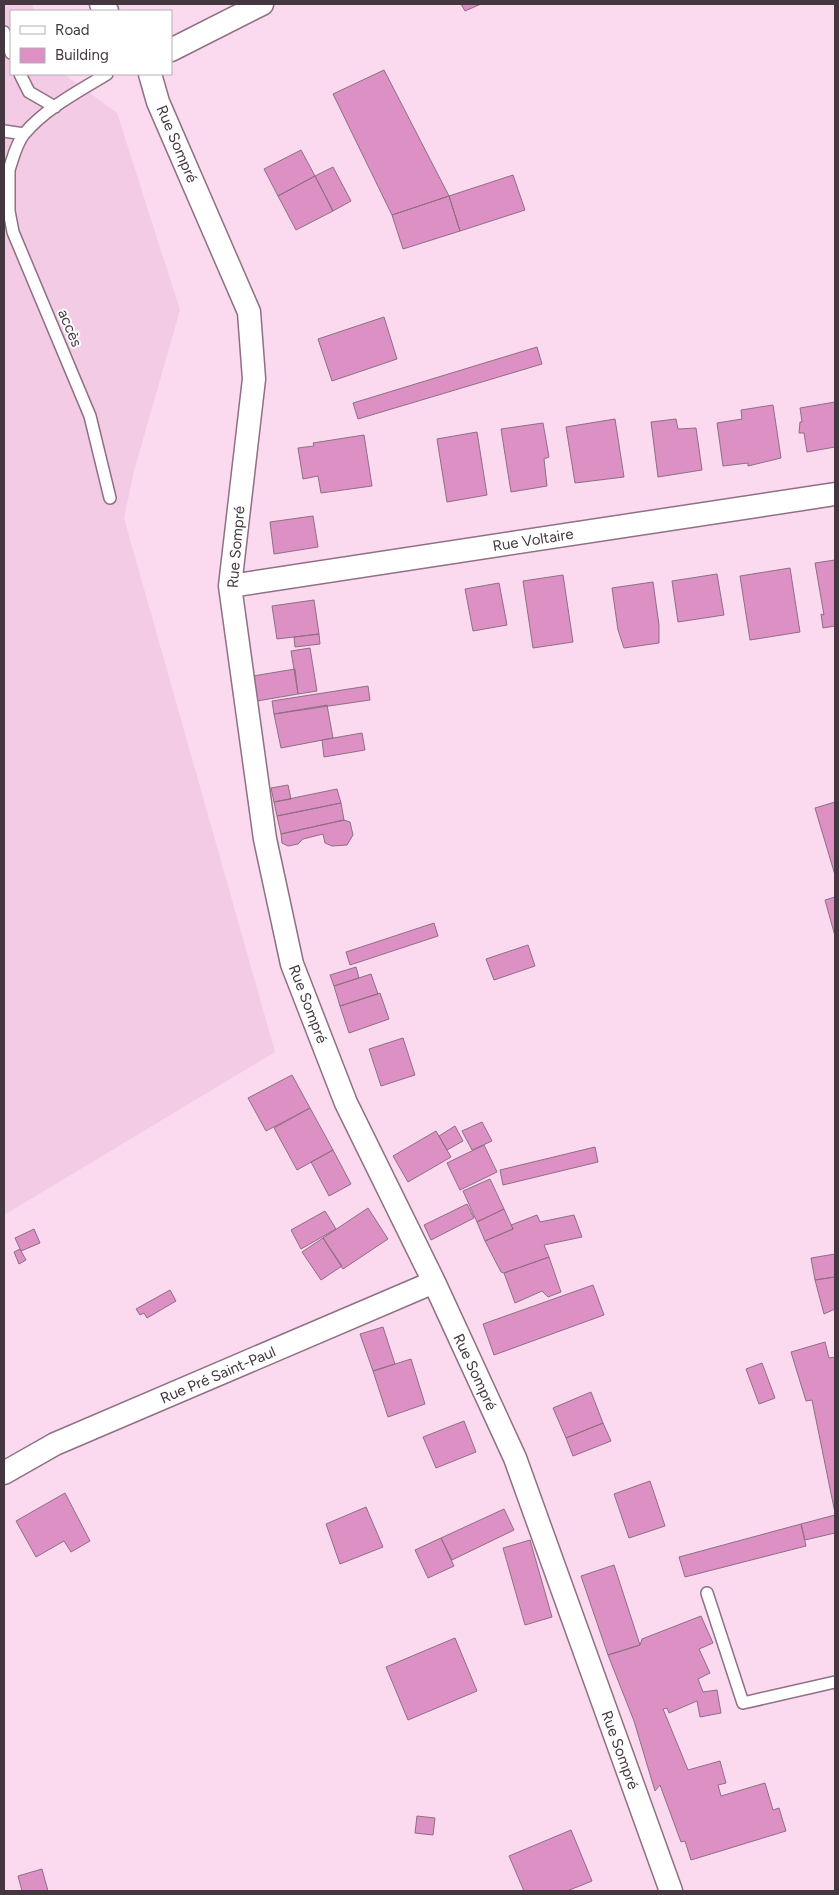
<svg xmlns="http://www.w3.org/2000/svg" width="839" height="1895" font-family="Figtree,sans-serif">
<rect width="100%" height="100%" fill="#fbd9ef"/>
<path fill="#f3cbe5" d="M4,4H32L34,11H11V74H64L117,113L180,310L134,471L124,518L275,1052L4,1215Z"/>
<path fill="#dc90c4" stroke="#8e6f83" d="M461,4H481L465,11Z
M384,70L449,196L392,215L333,94Z
M301,150L315,176L278,196L264,169Z
M333,167L351,201L333,211L315,176Z
M513,175L525,210L460,231L449,196Z
M315,176L333,211L296,230L278,196Z
M449,196L460,231L403,249L392,215Z
M384,317L397,359L332,381L318,339Z
M537,347L542,364L358,419L353,403Z
M835,402V447L807,452L804,433H799L800,422H802L800,408Z
M773,405L781,458L748,466V463L723,466L717,423L742,419L741,410Z
M615,419L624,477L575,483L566,427Z
M676,419L678,429L696,428L702,470L658,477L651,422Z
M543,423L549,457L544,459L547,486L511,492L501,429Z
M477,432L487,495L447,502L437,439Z
M364,435L372,486L321,493L318,476L303,479L298,448L314,446L313,443Z
M313,516L318,547L274,554L270,522Z
M835,560V626L823,628L821,614L824,615L815,563Z
M790,568L800,632L750,640L740,576Z
M717,574L724,615L678,622L672,581Z
M563,575L573,642L533,648L523,581Z
M653,582L659,625V643L624,648L618,630L612,588Z
M499,583L507,625L473,631L465,589Z
M314,600L319,634L277,639L272,606Z
M319,634L320,644L295,647L294,637Z
M310,648L317,691L298,694L291,651Z
M295,669L298,694L257,701L253,676Z
M368,686L370,700L274,714L272,701Z
M327,705L333,738L281,748L274,714Z
M362,733L365,750L324,757L322,740Z
M288,785L291,799L274,802L271,788Z
M337,789L341,803L277,816L274,802Z
M835,802V875L815,808Z
M341,803L344,820L281,834L277,816Z
M344,820L350,822L353,835L347,845L332,846L325,843L323,834L303,839L298,844L288,846L282,843L281,834Z
M835,897V936L825,900Z
M434,923L438,936L350,965L346,952Z
M528,945L535,966L494,980L486,959Z
M356,967L359,978L334,986L330,975Z
M371,974L378,994L340,1006L334,986Z
M380,993L389,1019L349,1033L340,1006Z
M403,1038L415,1075L381,1086L369,1049Z
M292,1075L310,1108L266,1131L248,1098Z
M310,1108L333,1150L297,1170L274,1128Z
M482,1122L492,1141L472,1150L462,1131Z
M455,1126L463,1141L447,1150L439,1136Z
M436,1131L451,1157L408,1182L393,1156Z
M484,1145L497,1172L460,1190L447,1163Z
M595,1147L598,1162L503,1185L500,1170Z
M333,1150L351,1184L329,1196L311,1162Z
M490,1179L504,1209L477,1222L463,1191Z
M467,1204L474,1218L431,1240L424,1225Z
M368,1208L388,1239L343,1269L323,1238Z
M504,1209L513,1229L485,1241L477,1222Z
M325,1211L336,1229L301,1249L291,1230Z
M537,1215L540,1222L574,1215L582,1237L544,1245L549,1257L504,1273L501,1272L485,1241L513,1229L511,1225Z
M34,1229L40,1243L21,1251L15,1238Z
M323,1238L342,1266L321,1280L302,1252Z
M20,1249L26,1260L19,1264L14,1252Z
M835,1254V1277L815,1280L811,1258Z
M549,1257L561,1292L548,1297L542,1291L515,1303L504,1273Z
M835,1277V1309L824,1314L815,1280Z
M593,1285L604,1315L494,1355L483,1324Z
M170,1290L176,1301L147,1318L144,1313L140,1315L136,1309Z
M383,1327L395,1364L373,1371L360,1334Z
M825,1342L829,1358L835,1357V1513L812,1400L806,1401L791,1352Z
M411,1359L425,1404L388,1417L373,1371Z
M762,1363L775,1398L759,1404L746,1369Z
M591,1392L603,1423L566,1438L553,1408Z
M464,1421L476,1452L436,1468L423,1437Z
M603,1423L611,1441L573,1456L566,1438Z
M650,1481L665,1526L629,1538L614,1494Z
M65,1493L90,1541L71,1552L64,1541L36,1557L16,1521Z
M366,1507L383,1547L340,1564L326,1524Z
M504,1509L514,1530L452,1560L441,1538Z
M835,1515V1533L805,1540L801,1524Z
M801,1524L806,1546L685,1577L679,1557Z
M441,1538L454,1566L428,1578L415,1550Z
M530,1540L552,1617L525,1625L503,1548Z
M614,1565L640,1645L608,1655L581,1576Z
M701,1616L713,1643L699,1649L710,1673L698,1679L703,1692L717,1690L721,1713L700,1717L697,1701L669,1713L667,1708L663,1709L688,1770L720,1761L726,1783L718,1785L721,1796L765,1783L773,1810L779,1808L786,1831L691,1860L685,1841L681,1842L660,1785L655,1791L634,1721L608,1655L640,1645L642,1639Z
M455,1638L477,1691L408,1720L386,1667Z
M417,1816L435,1818L433,1835L415,1833Z
M571,1830L592,1881L567,1891H524L509,1856Z
M42,1869L48,1891H22L18,1876Z"/>
<g fill="none" stroke-linecap="round" stroke-linejoin="round">
<g stroke="#8f7084" stroke-width="14">
<path id="lane" d="M4,32L11,53
M20,74L29,92L55,107
M4,131L24,134
M4,170H9C13,158 16,144 24,134C46,108 79,91 107,74
M9,170V211L13,232L90,416L110,498
M707,1593L743,1703L835,1682"/>
</g>
<g stroke="#8f7084" stroke-width="25">
<path id="street" d="M101,4L107,11
M171,50L262,4
M150,74L158,102L249,312L254,379L230,586L265,839L292,964L346,1103L434,1282L515,1458L671,1891
M230,586L835,494
M4,1473L55,1444L434,1282"/>
</g>
<use href="#lane" stroke="#fff" stroke-width="11"/>
<use href="#street" stroke="#fff" stroke-width="22"/>
</g>
<g text-anchor="middle" stroke-width="4" stroke-linejoin="round" paint-order="stroke">
<g font-size="15" fill="#443740" stroke="#fff">
<text transform="translate(177 144) rotate(67)" y="5">Rue Sompré</text>
<text transform="translate(70 328) rotate(67)" y="5">accès</text>
<text transform="translate(533 540) rotate(-9)" y="5">Rue Voltaire</text>
<text transform="translate(236 547) rotate(-85)" y="5">Rue Sompré</text>
<text transform="translate(308 1004) rotate(69)" y="5">Rue Sompré</text>
<text transform="translate(475 1372) rotate(65)" y="5">Rue Sompré</text>
<text transform="translate(218 1375) rotate(-23)" y="5">Rue Pré Saint-Paul</text>
<text transform="translate(620 1750) rotate(70)" y="5">Rue Sompré</text>
</g>
</g>
<rect width="839" height="1895" fill="none" stroke="#443740" stroke-width="10"/>
<rect x="10" y="10" width="162" height="65" fill="#ffffff" stroke="#b4afb3"/>
<rect x="20" y="26" width="25" height="8" fill="#ffffff" stroke="#b4afb3"/>
<text x="55" y="35" font-size="15" fill="#443740">Road</text>
<rect x="20" y="48" width="25" height="15" fill="#dc90c4" stroke="#b4afb3"/>
<text x="55" y="60" font-size="15" fill="#443740">Building</text>
</svg>
